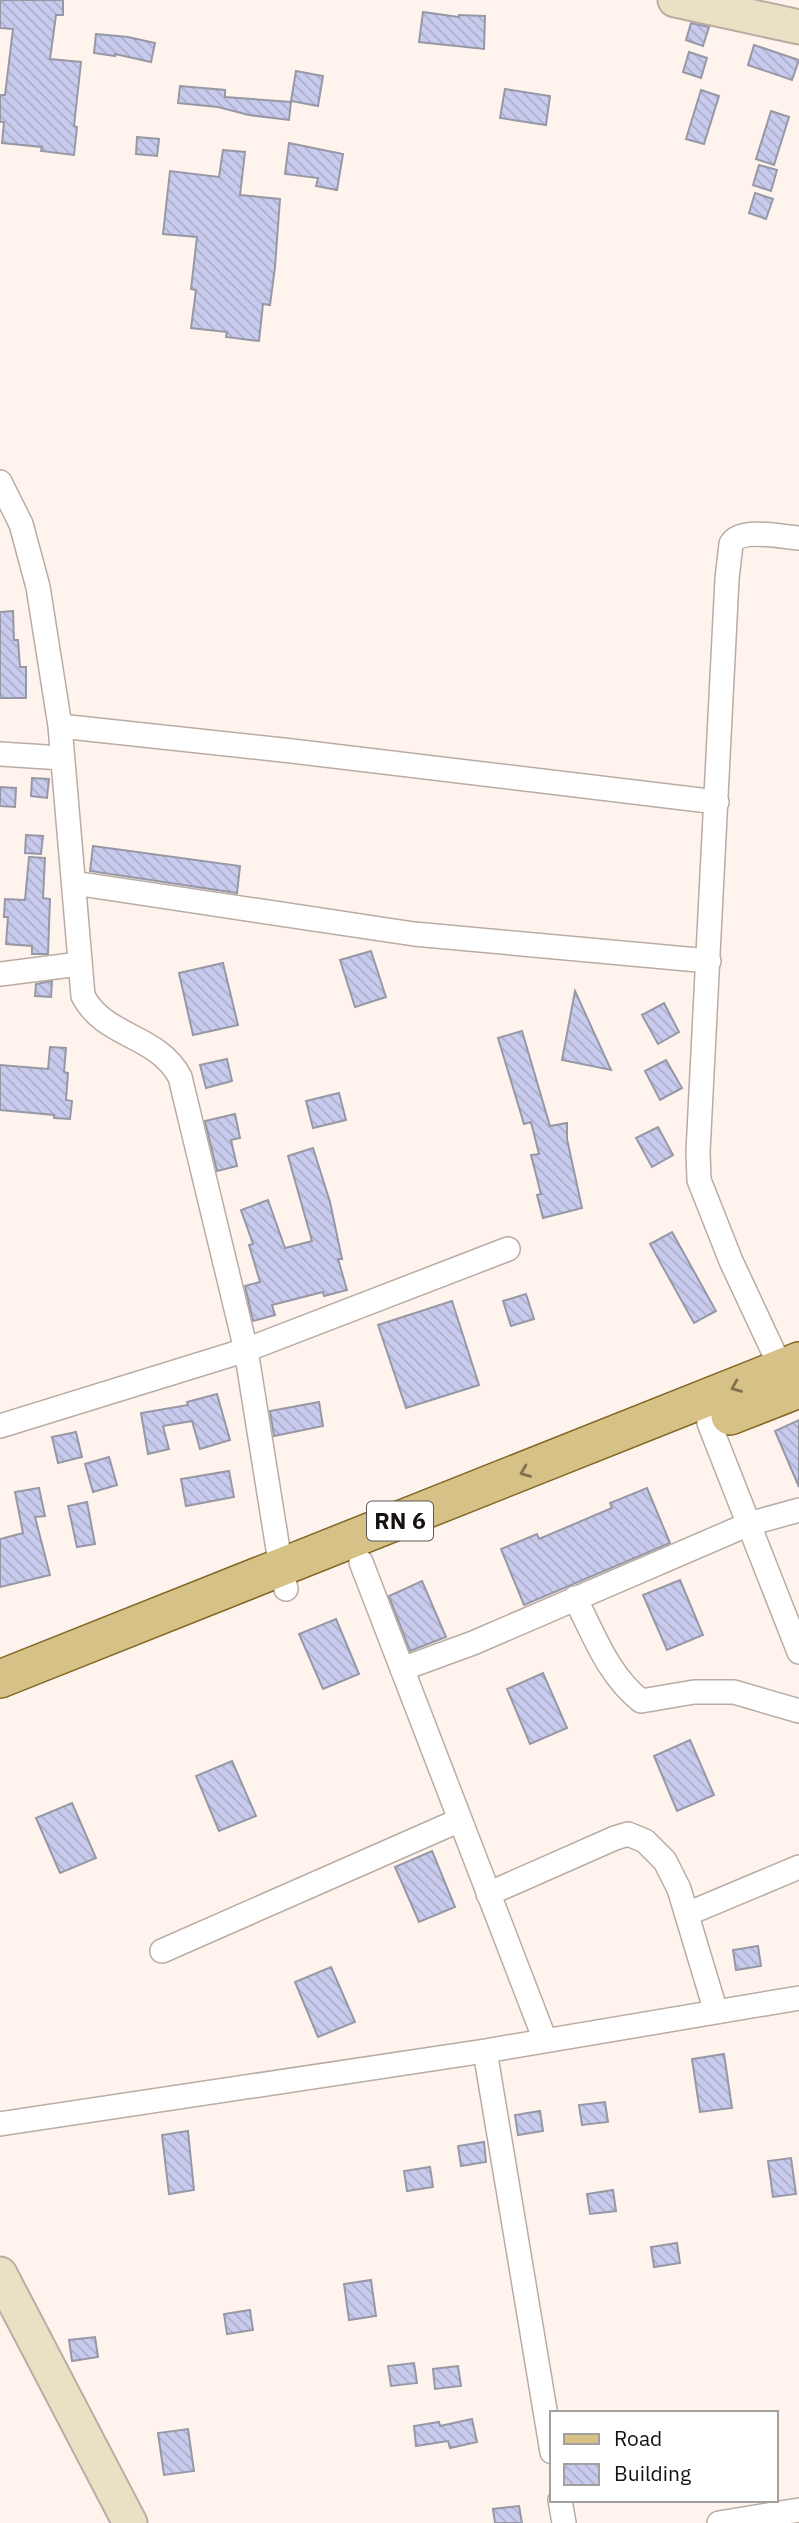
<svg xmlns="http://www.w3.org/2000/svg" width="799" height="2523" font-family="'IBM Plex Sans',sans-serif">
<defs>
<pattern id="building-back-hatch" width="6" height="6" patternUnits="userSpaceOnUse" patternTransform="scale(1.75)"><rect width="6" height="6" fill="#c8cbed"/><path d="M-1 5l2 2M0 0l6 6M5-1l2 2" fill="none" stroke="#abadca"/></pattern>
</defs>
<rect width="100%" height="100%" fill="#fff4ed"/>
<path fill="url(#building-back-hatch)" stroke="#9798a5" stroke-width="2" d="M0,0H63V15H56L50,59L81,62L74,126L77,127L74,155L41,151L42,147L2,143L4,122H0V95H5L13,29L0,28Z
M423,12L459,17V15L485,16L484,49L419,42Z
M691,23L709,27L703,46L686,40Z
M96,34L128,37L155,43L151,62L115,54V56L94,53Z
M754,45L799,60L792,80L748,65Z
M689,52L707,58L701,78L683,72Z
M296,71L323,76L318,106L291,101Z
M180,86L225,90V97L291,102L289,120L249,115L218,107L178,103Z
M505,89L550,96L546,125L500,118Z
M701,90L719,96L704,144L686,139Z
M771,111L789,117L774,165L756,159Z
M137,137L159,139L157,156L136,154Z
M289,143L343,154L337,190L316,186L318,178L285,174Z
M223,150L245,152L240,195L280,199L275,267L270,305L263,304L259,341L226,337L227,332L191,328L196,290L191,289L197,237L163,234L170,171L219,177Z
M759,165L777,170L771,191L753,185Z
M755,193L773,199L766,219L749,213Z
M13,611L14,640H18L20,667H26V698H0V612Z
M32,778L49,779L47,798L31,796Z
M0,787L16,788L15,807L0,806Z
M26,835L43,836L41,854L25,853Z
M93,846L240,866L237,893L90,871Z
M29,857L45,858L43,898L50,899L48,954H32V946L6,944L8,917H4L5,899L25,900Z
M371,951L386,997L355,1007L340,960Z
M223,963L238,1025L193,1035L179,973Z
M52,981L51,997L35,996L36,984Z
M575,991L611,1070L562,1060Z
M664,1003L679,1032L658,1044L642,1015Z
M522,1031L550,1126L567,1123V1139L582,1208L543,1218L537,1195L541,1194L531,1155L539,1154L531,1122L524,1124L498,1038Z
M50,1047L66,1048L64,1072L68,1073L66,1100L72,1101L70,1119L54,1118V1115L0,1110V1065L48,1069Z
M227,1059L232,1081L206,1088L200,1065Z
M666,1060L682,1088L660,1100L645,1071Z
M339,1093L346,1120L313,1128L306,1101Z
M235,1114L240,1138L231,1140L237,1166L217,1171L205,1121Z
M658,1127L673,1155L652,1167L636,1138Z
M313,1148L330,1202L342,1259H338L347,1290L324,1296L323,1292L272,1305L275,1315L253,1321L245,1286L260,1282L249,1245L253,1244L241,1210L268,1200L285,1248L312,1241L288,1156Z
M672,1232L716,1311L694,1323L650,1244Z
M526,1294L534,1319L511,1326L503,1301Z
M452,1301L479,1385L406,1408L378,1325Z
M217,1394L230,1440L200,1449L192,1421L163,1426L169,1449L148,1454L141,1413L188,1405L187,1402Z
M319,1402L323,1426L274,1436L270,1411Z
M799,1420V1487L775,1431Z
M76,1432L82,1457L58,1463L52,1437Z
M109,1457L117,1485L93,1492L85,1464Z
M229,1471L234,1497L186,1506L181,1479Z
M39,1488L45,1516L35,1517L50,1575L0,1587V1539L23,1533L15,1492Z
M647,1488L670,1543L524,1605L501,1549L537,1534L539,1539L612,1508L610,1503Z
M87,1502L95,1544L77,1547L68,1506Z
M680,1580L703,1635L667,1650L643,1595Z
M422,1581L446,1637L410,1651L389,1596Z
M336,1619L359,1674L323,1689L299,1634Z
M543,1673L567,1728L530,1744L507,1689Z
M690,1740L714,1795L677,1811L654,1756Z
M232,1761L256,1816L219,1831L196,1776Z
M72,1803L96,1858L60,1873L36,1818Z
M432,1851L455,1907L419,1922L395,1867Z
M758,1946L761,1966L736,1970L733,1950Z
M331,1967L355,2022L318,2037L295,1982Z
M724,2054L732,2108L700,2112L692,2059Z
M605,2102L608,2122L582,2125L579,2105Z
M540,2111L543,2131L518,2135L515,2115Z
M188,2131L194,2190L169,2194L162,2135Z
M484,2142L486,2162L461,2166L458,2146Z
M791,2158L796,2194L773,2197L768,2161Z
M430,2167L433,2187L407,2191L404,2171Z
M613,2190L616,2211L590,2214L587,2194Z
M677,2243L680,2263L654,2267L651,2247Z
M371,2280L376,2316L349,2320L344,2284Z
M250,2310L253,2330L227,2334L224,2314Z
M95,2337L98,2357L72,2361L69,2340Z
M414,2363L417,2383L391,2386L388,2366Z
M458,2366L461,2386L435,2389L433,2369Z
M472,2419L477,2442L450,2448L448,2441L416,2446L414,2426L439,2422L440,2426Z
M188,2429L194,2471L164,2475L158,2433Z
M519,2506L522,2523H495L493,2509Z"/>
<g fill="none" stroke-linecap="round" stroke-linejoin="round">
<g stroke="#b9aca3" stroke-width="26">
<path id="street" d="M0,482L21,524L38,587L60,726L83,996C105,1038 157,1034 180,1077L246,1350L281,1568L286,1589
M60,726L292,751L717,802
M0,754L62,758
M74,883L414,934L709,961
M0,974L79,964
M781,1368L731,1261L699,1180L698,1152L727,579L731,544C740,527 782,537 799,538
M709,1423L799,1652
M0,1426L246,1350L508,1249
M361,1562L545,2040
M575,1598C594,1635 608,1675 641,1701L694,1692H734L799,1711
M402,1669L473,1643L749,1524L799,1510
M488,1894L615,1838L628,1834L645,1841L665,1861L679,1889L716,2012
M687,1914L799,1867
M162,1951L460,1820
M485,2051L552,2452
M0,2124L485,2051L799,1998
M560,2500L564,2523
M719,2523L799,2510"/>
</g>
<g stroke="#b9aca3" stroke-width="37">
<path id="secondary" d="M675,0L799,27
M0,2274L130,2523"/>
</g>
<g stroke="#816828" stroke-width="40">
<path id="primary" d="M730,1416L799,1389
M0,1679L799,1361"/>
</g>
<use href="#street" stroke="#fff" stroke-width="23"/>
<use href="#secondary" stroke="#eae0c3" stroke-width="33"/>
<use href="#primary" stroke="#d6c186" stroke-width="37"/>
</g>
<defs><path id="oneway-chevron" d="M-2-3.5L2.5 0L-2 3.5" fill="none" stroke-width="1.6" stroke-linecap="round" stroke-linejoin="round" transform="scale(1.75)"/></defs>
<g stroke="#807250">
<use href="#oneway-chevron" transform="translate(736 1387) rotate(158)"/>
<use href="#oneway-chevron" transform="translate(525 1472) rotate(158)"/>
</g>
<g text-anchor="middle" stroke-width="7" stroke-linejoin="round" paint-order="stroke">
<rect fill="#fff" stroke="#5d5957" stroke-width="2" x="367" y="1501.5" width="66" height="39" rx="5"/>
<g font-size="23" font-weight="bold" fill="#17120f">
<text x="400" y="1529">RN 6</text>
</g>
</g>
<rect x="550" y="2411" width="228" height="91" fill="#ffffff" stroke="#a2a09f" stroke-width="2"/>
<rect x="564" y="2434" width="35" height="10" fill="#d6c186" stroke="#a2a09f" stroke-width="2"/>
<text x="614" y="2446" font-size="21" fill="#17120f">Road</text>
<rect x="564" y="2464" width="35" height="21" fill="url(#building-back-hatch)" stroke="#a2a09f" stroke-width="2"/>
<text x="614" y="2481" font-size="21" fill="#17120f">Building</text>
</svg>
